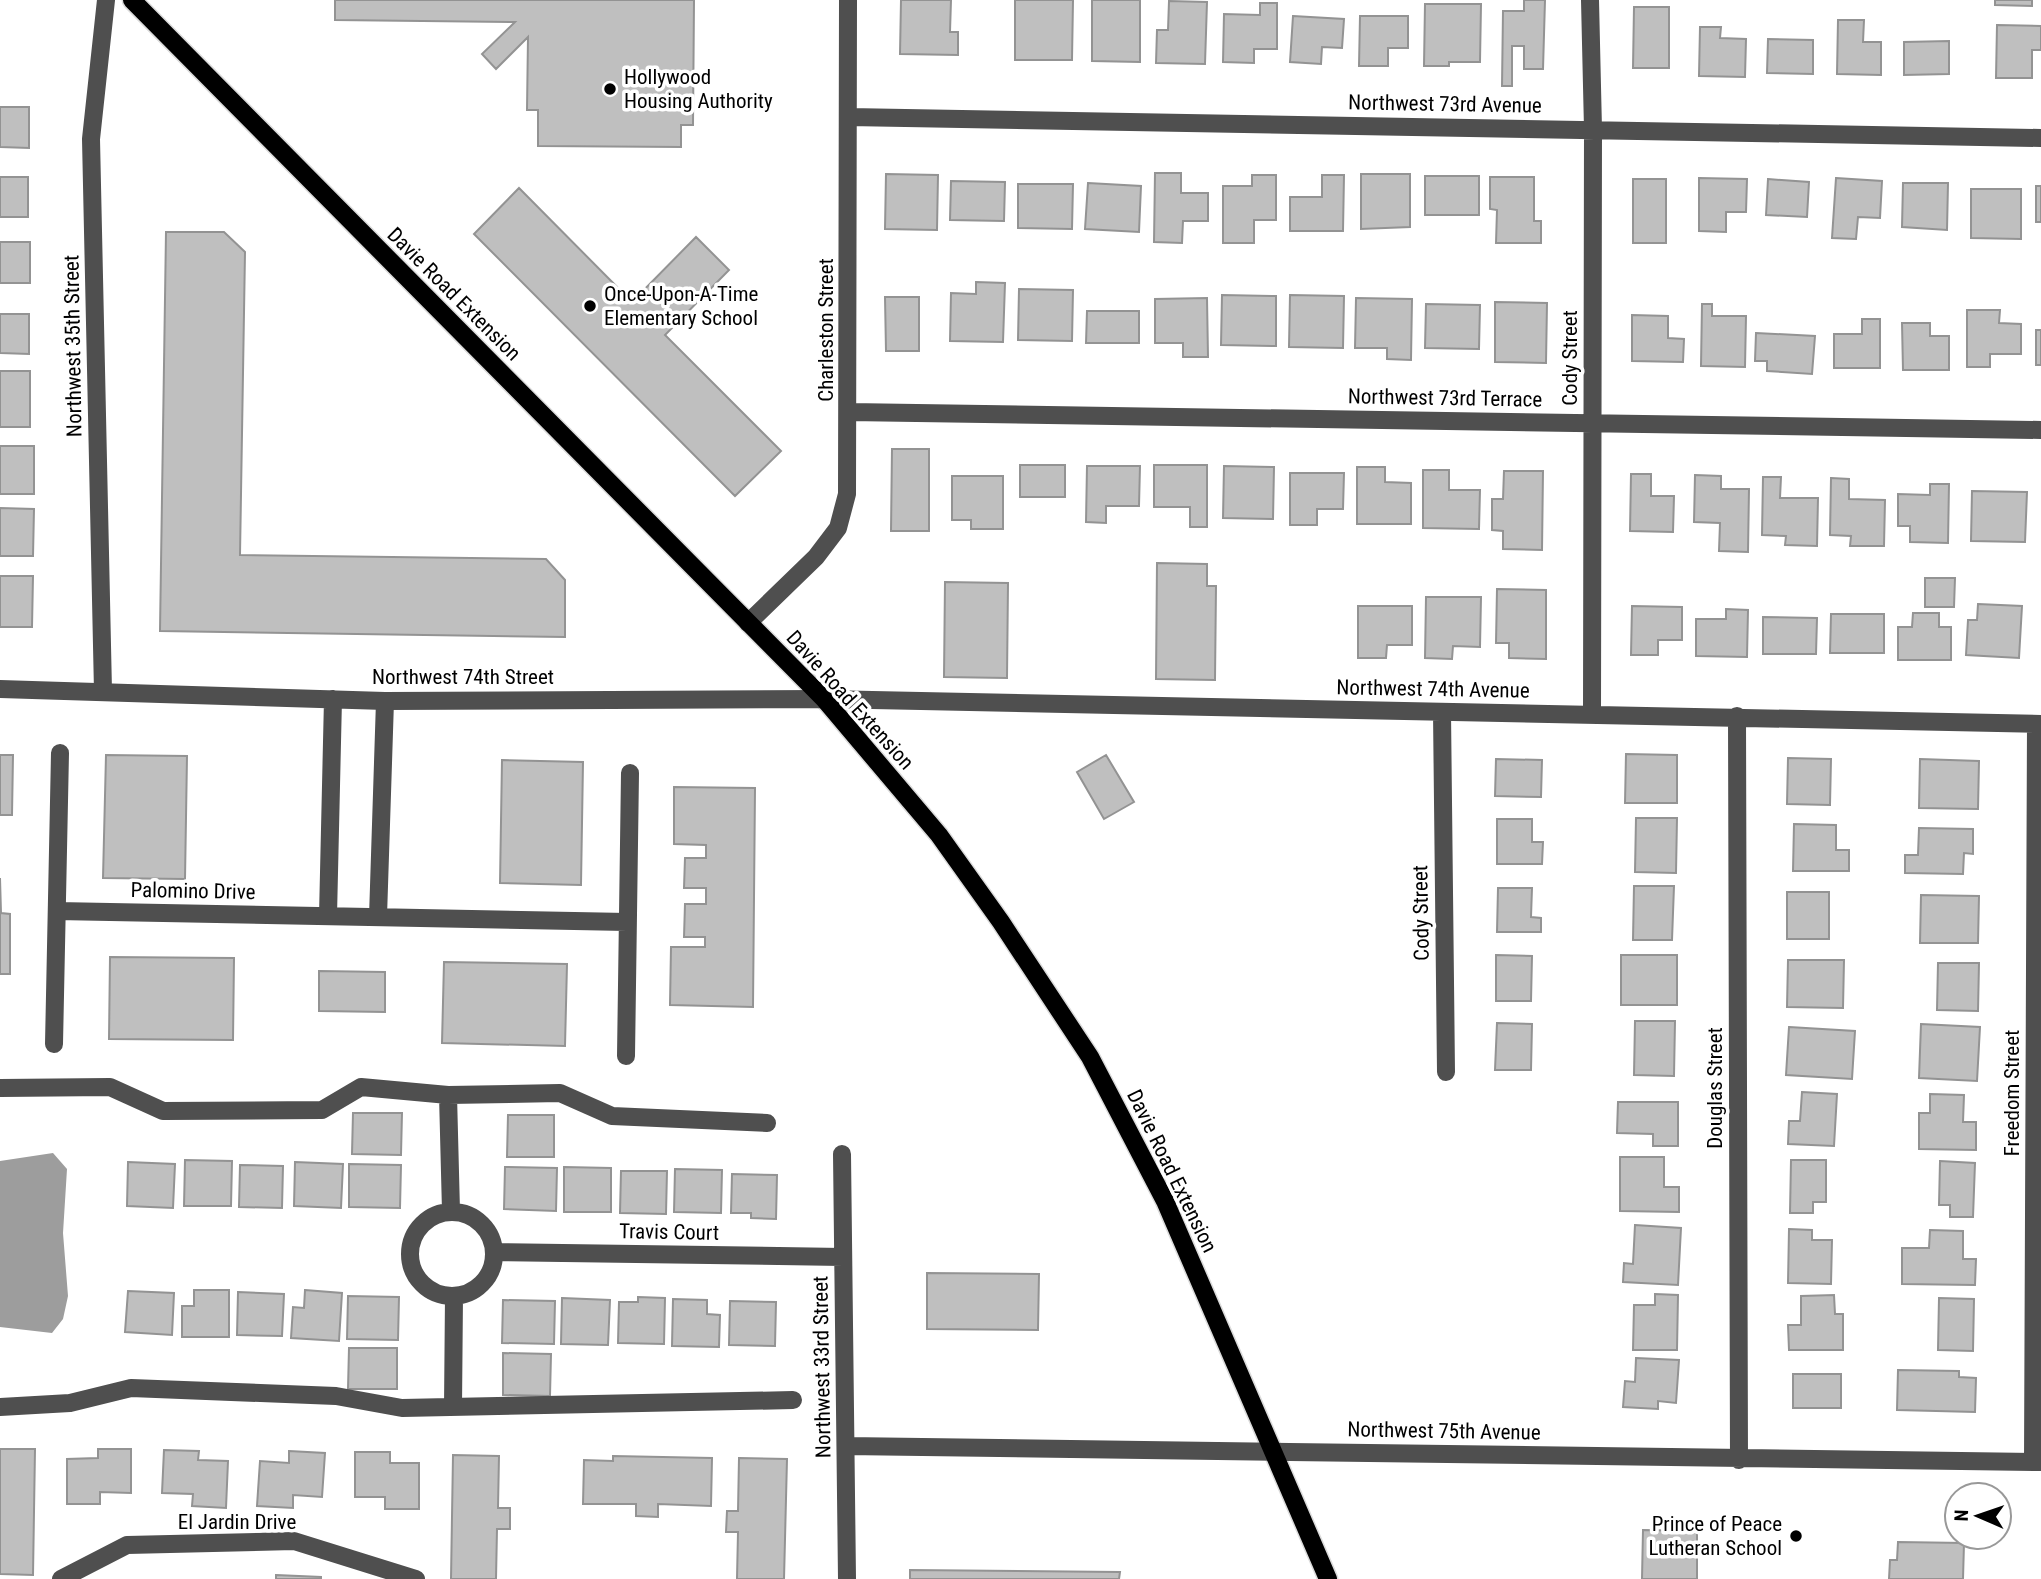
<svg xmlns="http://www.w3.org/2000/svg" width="2041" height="1579" font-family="'Roboto Condensed',sans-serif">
<rect width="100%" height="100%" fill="#fff"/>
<path fill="#9d9d9d" d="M53,1153L67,1169L63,1233L68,1296L63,1319L52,1333L0,1327V1161Z"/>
<path fill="#bfbfbf" stroke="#939393" stroke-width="2" d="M335,0H694L693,125H681V147L538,146V110H527L528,37L496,69L482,54L515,22L335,20Z
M901,0H951L950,32H958V55L900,54Z
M1015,0H1073L1072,60H1015Z
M1092,0H1140V62L1092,61Z
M1524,0H1545L1543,69H1524V46H1512V86H1502L1503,11H1524Z
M1995,0H2032V6L1995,5Z
M1169,1L1207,2L1205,64L1156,63L1157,30H1168Z
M1260,3H1277V49H1254V63L1223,62L1224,14L1260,15Z
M1425,4H1481L1480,62H1449V66H1424Z
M1634,7H1669V68H1633Z
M1293,16L1344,19L1342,48L1322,47L1321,64L1290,62Z
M1360,16H1408V48H1388V66H1359Z
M1838,20H1864L1863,42H1881V75L1837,74Z
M1997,25L2041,26V50H2032V78H1996Z
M1700,27H1721L1720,38L1746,39L1745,77L1699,76Z
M1768,39L1813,40V74L1767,73Z
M1949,41V74L1904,75V42Z
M0,107H29V148L0,147Z
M1155,173H1181V193H1208V221H1183L1182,243L1154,242Z
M886,174L938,175L937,230L885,229Z
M1361,174H1410V227L1361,229Z
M1252,175H1276V220H1254V243H1223V186H1252Z
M1322,175H1344L1343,231H1290V197H1322Z
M1425,176H1479V215H1425Z
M0,177H28V217H0Z
M1490,177H1534V221H1541V243H1496L1497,210L1490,209Z
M1699,178L1747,179L1746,212H1726V232L1699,231Z
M1836,178L1882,181L1880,218L1858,217L1856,239L1832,238Z
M1633,179H1666V243H1633Z
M1768,179L1809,182L1807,217L1766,215Z
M951,181L1005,182L1004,221L950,220Z
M1088,183L1141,186L1139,232L1085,229Z
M1903,183H1948L1947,230L1902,227Z
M1018,184H1073L1072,229L1018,228Z
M2036,186H2041V222H2036Z
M519,188L632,302L696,237L729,270L665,335L781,451L735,496L474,234Z
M1971,189H2021V239L1971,238Z
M166,232H224L245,252L240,555L546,559L565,580V637L160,631Z
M0,242H30V283H0Z
M976,282L1005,283L1003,342L950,341L951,293L976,294Z
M1019,289L1073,290L1072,341L1018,340Z
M1222,295L1276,296V346L1221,345Z
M1290,295L1344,296L1343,348L1289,347Z
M885,297H919V351H886Z
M1207,298L1208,357H1183V343H1155V299Z
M1356,298L1412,299L1411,360L1387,359V348H1355Z
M1495,302L1547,303L1546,363L1495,362Z
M1426,304L1480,305L1479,349L1425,348Z
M1702,304H1712V316H1746L1745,367L1701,366Z
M1967,310H2000L1999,323L2021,324V354H1990V367H1967Z
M1087,311H1139V343H1086Z
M0,314H29V354L0,353Z
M1632,315L1668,316V338L1684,339L1683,362L1632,361Z
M1862,319H1880V368H1834V334H1862Z
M1902,323H1930V336H1949V370H1903Z
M2036,330H2041V365H2036Z
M1756,333L1815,336L1812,374L1767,371V361H1755Z
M0,371H30V427H0Z
M0,446H34V494H0Z
M892,449H929V531H891Z
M1020,465H1065V497H1020Z
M1154,465H1207V527H1190V507H1154Z
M1087,466H1140L1139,506H1106V523L1086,522Z
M1224,466L1274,467L1273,519L1223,518Z
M1357,467H1385V482L1411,483V524H1357Z
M1423,470H1449V490H1480L1479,529L1423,528Z
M1504,471H1543L1542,550L1503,549V531L1492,530V499H1503Z
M1290,473H1344L1343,509H1317V525H1290Z
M1631,474H1651V496H1674L1673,532L1630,531Z
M1695,475L1721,476V489H1749L1748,552L1719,551L1720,523L1694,522Z
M952,476H1003V529H971V520H952Z
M1763,477H1781L1780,498H1818L1817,546L1785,545L1786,536L1762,535Z
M1831,478L1849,479V499L1885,500L1884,546H1850L1851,536L1830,535Z
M1930,484H1949L1948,543L1910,542V526H1898V494L1930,495Z
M1972,491L2027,492L2025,542L1971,541Z
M0,508L34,509L33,556H0Z
M1157,563L1207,564V586H1216L1215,680L1156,679Z
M0,576H33L32,627H0Z
M1925,578H1955L1954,607H1925Z
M945,582L1008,583L1007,678L944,677Z
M1497,589L1546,590V659L1509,658V643H1496Z
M1426,597H1481L1480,647L1453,646L1452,659L1425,658Z
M1978,604L2022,606L2019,658L1966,655L1968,620H1977Z
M1358,606H1412V645H1387L1386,658H1358Z
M1632,606L1682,607V640H1658V655H1631Z
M1726,609L1748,610L1747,657L1696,656V619H1726Z
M1913,613H1939V627H1951V660H1898V627H1912Z
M1831,614H1884V653H1830Z
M1763,617L1817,618L1816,654H1763Z
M1626,754L1677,755V803H1625Z
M0,755H13L12,815H0Z
M106,755L187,756L185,879L103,878Z
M1106,755L1134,802L1104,819L1077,772Z
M1788,758L1831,759L1830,805L1787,804Z
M1496,759L1542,760L1541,797L1495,796Z
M1920,759L1979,761L1978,809L1919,808Z
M502,760L583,762L581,885L500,883Z
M674,787L755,788L753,1007L670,1005L671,947H705V937H684L685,904H706V888H684L685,858H706V845L674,844Z
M1636,818H1677L1676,873L1635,872Z
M1497,819H1532V842H1543L1542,864H1497Z
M1794,824L1836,825V850H1849V871H1793Z
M1919,828L1973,829V854L1964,853L1963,874L1905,873V855H1918Z
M0,878L1,913L10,914V974H0Z
M1634,886H1674L1672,940H1633Z
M1498,888H1532L1531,917L1541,918V932H1497Z
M1787,892H1829V939H1787Z
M1921,895L1979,896L1978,943H1920Z
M1496,955L1532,956L1531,1001H1496Z
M1621,955H1677V1005H1621Z
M110,957L234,958L233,1040L109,1039Z
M1788,960H1844L1843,1008L1787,1007Z
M444,962L567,964L565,1046L442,1043Z
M1938,963H1979L1978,1011L1937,1010Z
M319,971L385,972V1012L319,1011Z
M1635,1021H1675L1674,1076L1634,1075Z
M1497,1023L1532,1024L1531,1070H1495Z
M1921,1024L1980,1027L1977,1081L1919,1078Z
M1789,1027L1855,1031L1852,1079L1786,1075Z
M1802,1092L1837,1094L1834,1146L1788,1144L1789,1121H1800Z
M1930,1094L1964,1095L1963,1122H1976V1150L1919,1149V1113H1930Z
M1618,1102H1678V1146H1653V1134L1617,1133Z
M353,1113H402L401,1155L352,1154Z
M508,1115H554V1157H507Z
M1620,1157H1664V1187H1679V1212L1620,1211Z
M185,1160L232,1161L231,1206H184Z
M1791,1160H1826V1202H1813V1213H1790Z
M1940,1161L1975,1163L1973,1217H1950V1205H1939Z
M128,1162L175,1164L173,1208L127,1206Z
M295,1162L343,1164L341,1208L294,1206Z
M349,1164L401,1165L400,1208L349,1207Z
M240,1165L283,1166L282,1208L239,1207Z
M505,1167L557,1168L556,1211L504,1209Z
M564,1167L611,1168V1212H564Z
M675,1169L722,1170L721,1213L674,1212Z
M621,1171H667L666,1214L620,1213Z
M732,1174L777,1175L776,1219L751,1218V1213H731Z
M1635,1225L1681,1228L1678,1285L1623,1282L1624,1263L1633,1264Z
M1789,1229L1812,1230V1240H1832L1831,1284L1788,1283Z
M1930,1230L1963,1231V1259H1976L1975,1285L1902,1284V1248H1929Z
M927,1273L1039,1274L1038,1330L927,1329Z
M194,1290H229V1337H182V1306H194Z
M305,1290L342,1293L339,1341L291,1338L293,1307L304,1308Z
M128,1291L174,1293L172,1335L125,1332Z
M238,1292L284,1294L282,1336L237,1335Z
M1655,1294L1678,1295L1677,1350H1633L1634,1305H1655Z
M1834,1295L1835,1314H1843V1350H1789L1788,1325H1801V1296Z
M348,1296L399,1297L398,1340L347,1339Z
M638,1297L665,1298L664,1344L618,1343L619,1302H638Z
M562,1298L610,1300L608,1345L561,1344Z
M1939,1298L1974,1299L1973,1351L1938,1350Z
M673,1299L707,1300V1314L720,1315L719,1347L672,1346Z
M503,1300L555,1301L554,1344L502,1343Z
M730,1301L776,1302L775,1346L729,1345Z
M349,1348H397V1389H348Z
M503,1353L551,1354L550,1396L503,1395Z
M1636,1358L1679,1360L1676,1403L1658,1401V1409L1623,1407L1625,1381L1635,1382Z
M1898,1370L1959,1371V1377L1976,1378L1975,1412L1897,1410Z
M1793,1374H1841V1408H1793Z
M0,1449H35L33,1575L0,1574Z
M98,1449H131V1493L100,1492V1504H67V1459L98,1458Z
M164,1450L199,1451L198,1460L228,1461L226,1508L192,1506L193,1494L162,1493Z
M289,1451L325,1453L322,1497L293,1495V1508L257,1506L260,1461L289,1463Z
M355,1452H390V1463H419V1509H385V1497H355Z
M453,1455L499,1456L498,1508H510V1529H497L496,1579H451Z
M613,1456L712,1458L711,1506L658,1504V1517L636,1516V1504H583L584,1460L613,1461Z
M739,1458L787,1459L784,1579H737L738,1532H726L727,1511H738Z
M1643,1530L1697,1531V1579H1642Z
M1898,1542L1964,1543L1963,1579H1889L1890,1560H1897Z
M910,1570L1120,1572L1119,1579H910Z
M276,1575L321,1577V1579H276Z"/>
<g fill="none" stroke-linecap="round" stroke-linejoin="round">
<g stroke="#dbdbdb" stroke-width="21">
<path id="major" d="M132,0L824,699L939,835L1001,922L1090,1057L1165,1201L1328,1579"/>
</g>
<path stroke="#4f4f4f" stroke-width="18" d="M1590,0L1593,129L1592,715
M849,117L2041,138
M849,412L2041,430
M748,623L816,557L838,528L847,494L848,0
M0,689L385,701L824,699L2041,724
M103,691L91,139L106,0
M1442,712L1446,1072
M1737,716L1739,1460
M57,911L627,922
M328,916L333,699
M378,917L385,701
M54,1044L60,753
M626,1056L630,773
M0,1088L110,1087L163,1111L322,1110L361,1087L448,1095L560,1093L612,1116L767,1123
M448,1095L451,1211
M842,1154L847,1579
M410 1254a42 42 0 1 1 84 0a42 42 0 1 1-84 0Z
M495,1252L843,1257
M0,1407L70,1403L131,1388L336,1396L402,1408L793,1400
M453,1407L454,1296
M846,1446L2041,1462
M2033,1462L2036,724
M61,1579L127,1545L294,1541L416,1579"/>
<use href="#major" stroke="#000" stroke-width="18"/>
</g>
<g fill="#000" stroke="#fff" stroke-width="2.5">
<circle cx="610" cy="89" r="7"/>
<circle cx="590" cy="306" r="7"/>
<circle cx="1796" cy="1536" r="7"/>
</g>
<g text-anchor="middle" stroke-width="7" stroke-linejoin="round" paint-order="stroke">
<g font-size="21" fill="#000" stroke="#fff" text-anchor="start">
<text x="624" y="84">Hollywood<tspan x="624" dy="24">Housing Authority</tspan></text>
<text x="604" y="301">Once-Upon-A-Time<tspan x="604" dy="24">Elementary School</tspan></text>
<text x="1782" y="1531" text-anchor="end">Prince of Peace<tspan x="1782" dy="24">Lutheran School</tspan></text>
</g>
<g font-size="21" fill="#000" stroke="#fff">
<text transform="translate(1445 104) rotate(1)" y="7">Northwest 73rd Avenue</text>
<text transform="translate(454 294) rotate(45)" y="7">Davie Road Extension</text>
<text transform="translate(826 330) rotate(-90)" y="7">Charleston Street</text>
<text transform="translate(73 346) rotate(-91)" y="7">Northwest 35th Street</text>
<text transform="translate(1570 358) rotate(-90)" y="7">Cody Street</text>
<text transform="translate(1445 398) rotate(1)" y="7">Northwest 73rd Terrace</text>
<text x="463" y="684">Northwest 74th Street</text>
<text transform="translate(1433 689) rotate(1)" y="7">Northwest 74th Avenue</text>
<text transform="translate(850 700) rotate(48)" y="7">Davie Road Extension</text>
<text transform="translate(193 891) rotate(1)" y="7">Palomino Drive</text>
<text transform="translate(1421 913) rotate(-91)" y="7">Cody Street</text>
<text transform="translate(1715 1088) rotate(-90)" y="7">Douglas Street</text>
<text transform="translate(2012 1093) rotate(-90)" y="7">Freedom Street</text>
<text transform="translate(1172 1171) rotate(64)" y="7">Davie Road Extension</text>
<text transform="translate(669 1232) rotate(1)" y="7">Travis Court</text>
<text transform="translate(822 1367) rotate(-91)" y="7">Northwest 33rd Street</text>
<text transform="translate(1444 1431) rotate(1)" y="7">Northwest 75th Avenue</text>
<text x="237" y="1529">El Jardin Drive</text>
</g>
</g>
<g transform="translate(1978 1516) rotate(272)"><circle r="33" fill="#ffffff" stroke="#999999" stroke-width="2"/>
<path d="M0-5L12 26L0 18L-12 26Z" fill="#000000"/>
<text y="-10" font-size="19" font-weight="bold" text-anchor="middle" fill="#000000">N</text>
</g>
</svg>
